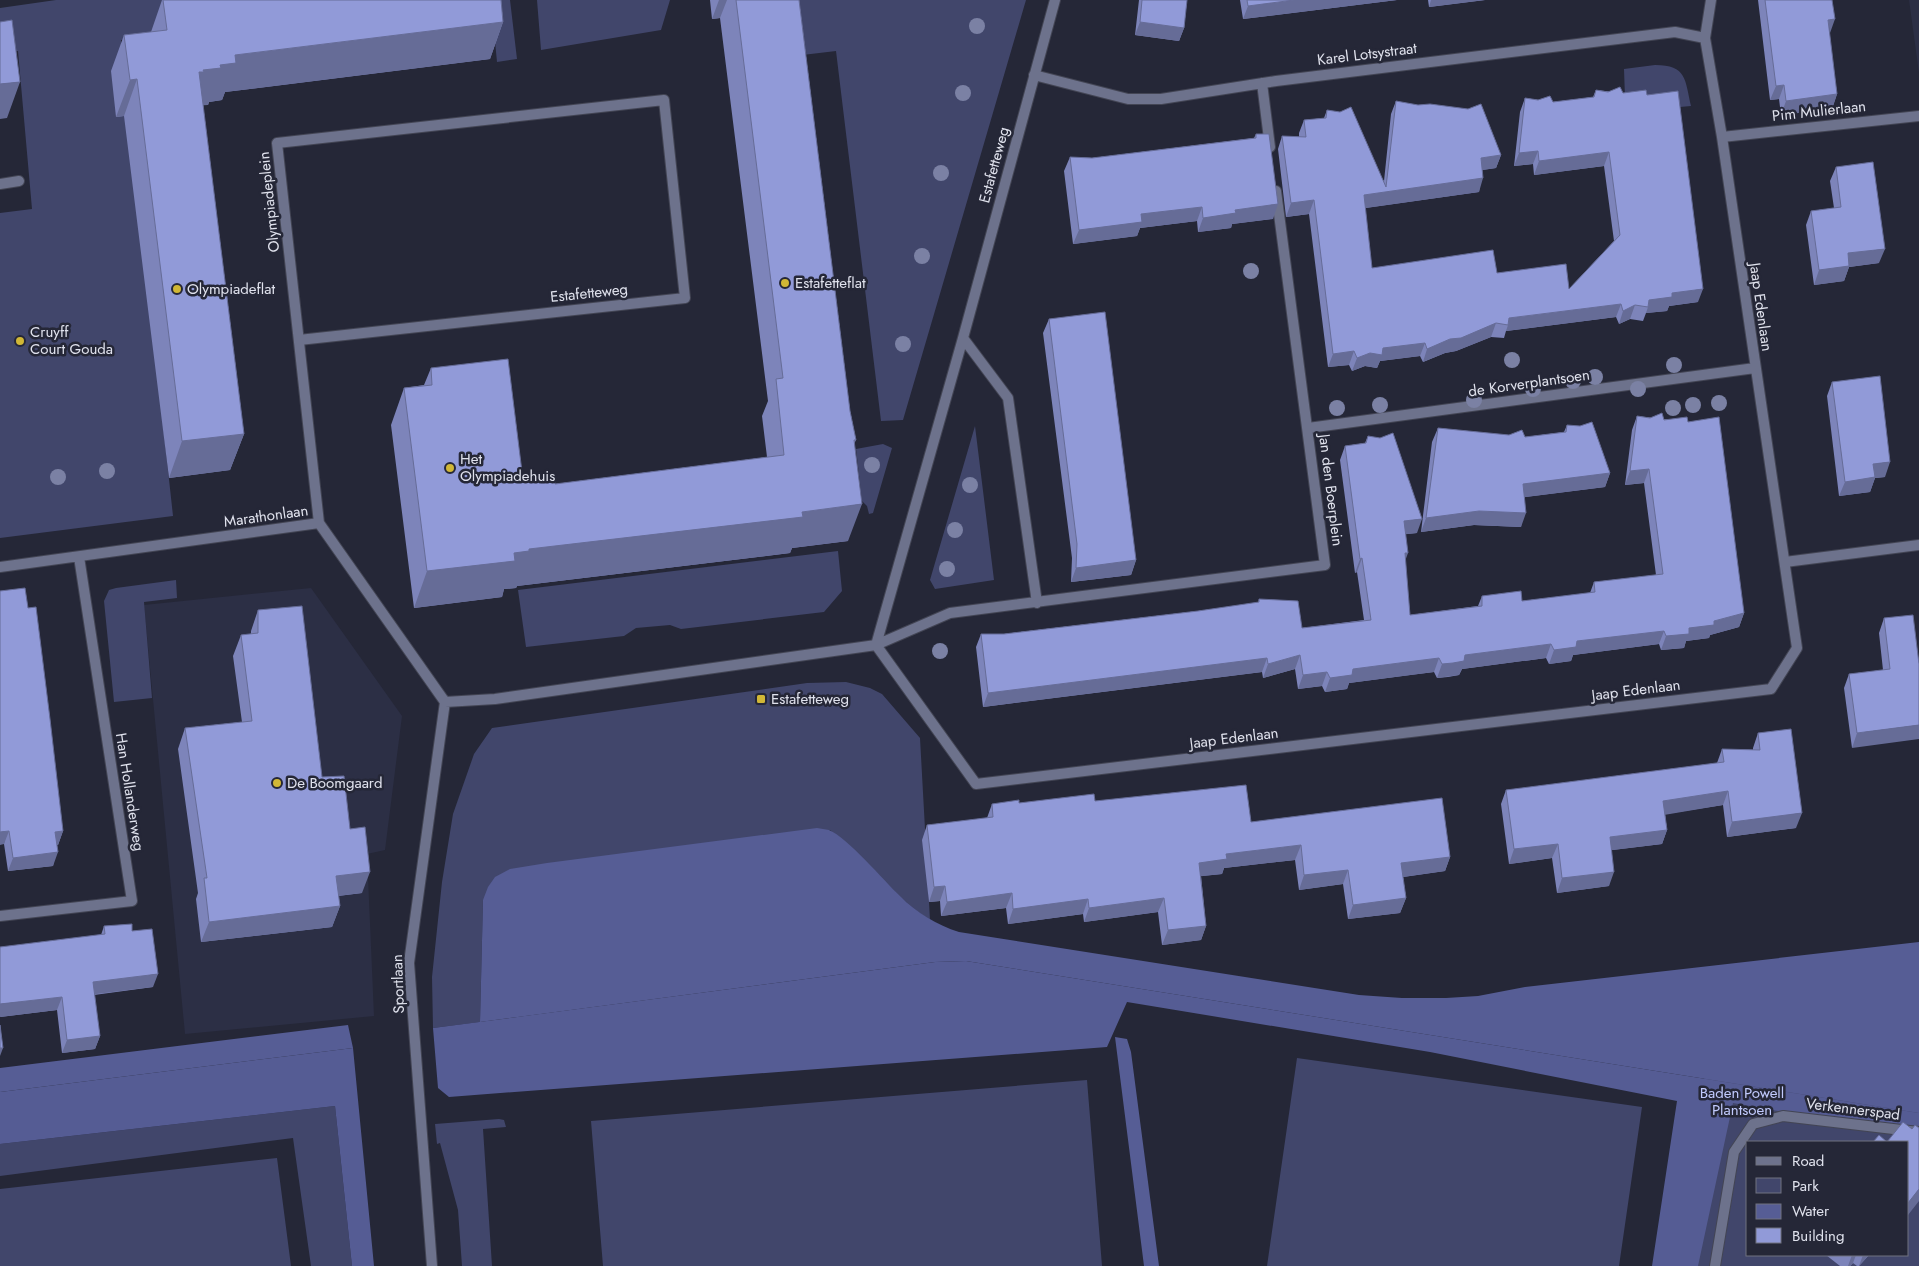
<svg xmlns="http://www.w3.org/2000/svg" width="1919" height="1266" font-family="Jost,sans-serif">
<rect width="100%" height="100%" fill="#252737"/>
<path fill="#2c2f45" d="M1909,0H1919V73Z
M311,588L402,716L385,850L367,854L374,1016L185,1034L144,605Z"/>
<path fill="#41466b" fill-rule="evenodd" d="M56,0H429L121,40L173,516L0,538V213L32,209L18,51L0,53V8Z
M491,0H510L517,59L497,62Z
M537,0H670L661,30L541,50Z
M787,0H1026L903,420L881,421L836,51L794,56Z
M1655,65C1687,65 1685,80 1691,106L1680,107L1675,92L1625,98L1624,69Z
M975,426L994,580L935,589L930,580Z
M883,444L892,448L873,513L869,514L867,506L862,501L856,449Z
M838,551L842,591L824,612L681,629L670,625L636,628L624,636L526,647L518,590Z
M176,580L177,598L144,602L152,698L114,702L104,601L109,590L116,588Z
M846,682L870,688L882,694L920,738L930,920C892,896 866,857 830,830L483,900L480,1022L433,1028L432,977L442,882L453,814L474,754L492,728L807,683Z
M1708,1055L1919,1085V1266H1674ZM1748,1142H1908V1255H1748Z
M1297,1058L1642,1107L1619,1266H1267Z
M1087,1080L1102,1266H603L591,1121Z
M335,1106L352,1266H311L293,1138L0,1176V1144Z
M499,1119L504,1120L506,1127L483,1129L492,1266H462L458,1210L440,1143L437,1144L435,1124Z
M277,1158L291,1266H0V1189Z"/>
<path fill="#555c94" d="M966,961L1919,1113V1136L1733,1103L1698,1266H1652L1677,1101L1430,1052L1127,1002L1107,1047L449,1097L438,1088L433,1028L935,962Z
M353,1048L374,1266H352L335,1106L0,1144V1092Z"/>
<path fill="#565d95" d="M817,828C821,829 825,829 829,830C847,837 884,881 900,896C917,913 937,925 959,932L1359,995L1402,998H1446L1478,996L1525,987L1919,942V1113L966,961L935,962L480,1022L483,900L488,887L495,877L510,869L547,863Z
M348,1025L353,1048L0,1092V1068Z
M1115,1037L1127,1039L1131,1052L1159,1266H1144Z"/>
<g fill="none" stroke-linecap="round" stroke-linejoin="round">
<g stroke="#434554" stroke-width="12">
<path id="street" d="M1034,75L1128,99H1161L1276,81L1675,32L1705,38
M1262,83L1270,147
M1722,137L1919,116
M0,184L19,181
M1276,191L1325,565L950,613L876,645L976,784L1771,689L1797,648L1722,137L1705,38L1711,0
M963,338L1008,398L1037,603
M299,340L685,298L664,100L277,143C291,270 305,396 319,523
M1308,428L1755,368
M1785,562L1919,545
M0,567L319,523L445,702
M445,702L495,699L876,645L963,338L1055,0
M0,916L132,901L79,557
M432,1266L409,963L445,702
M1715,1266L1734,1152L1753,1124L1783,1116L1919,1132"/>
</g>
<use href="#street" stroke="#6d728c" stroke-width="10"/>
</g>
<g fill="#7b81a4">
<circle cx="977" cy="26" r="8"/>
<circle cx="963" cy="93" r="8"/>
<circle cx="941" cy="173" r="8"/>
<circle cx="922" cy="256" r="8"/>
<circle cx="1251" cy="271" r="8"/>
<circle cx="903" cy="344" r="8"/>
<circle cx="1512" cy="360" r="8"/>
<circle cx="1674" cy="365" r="8"/>
<circle cx="1595" cy="377" r="8"/>
<circle cx="1573" cy="381" r="8"/>
<circle cx="1533" cy="389" r="8"/>
<circle cx="1638" cy="389" r="8"/>
<circle cx="1474" cy="400" r="8"/>
<circle cx="1719" cy="403" r="8"/>
<circle cx="1380" cy="405" r="8"/>
<circle cx="1693" cy="405" r="8"/>
<circle cx="1337" cy="408" r="8"/>
<circle cx="1673" cy="408" r="8"/>
<circle cx="872" cy="465" r="8"/>
<circle cx="107" cy="471" r="8"/>
<circle cx="58" cy="477" r="8"/>
<circle cx="970" cy="485" r="8"/>
<circle cx="955" cy="530" r="8"/>
<circle cx="947" cy="569" r="8"/>
<circle cx="940" cy="651" r="8"/>
</g>
<path fill="#7d84ba" d="M162,0H501L503,22L490,59L225,92L222,100L209,102L208,105H203L244,434L230,470L169,478L124,116L116,117L111,71L124,35L151,32Z
M710,0H799L850,411L856,440L854,444L848,541L792,548L790,553L517,586L516,588L504,589L502,597L414,608L391,425L404,388L424,385L431,368L523,480L555,484L767,457L762,416L768,401L720,18L712,19Z
M1139,0H1187L1184,28L1179,41L1135,35Z
M1240,0H1397L1243,19Z
M1428,0H1485L1429,7Z
M1758,0H1832L1829,33L1837,94L1832,109L1781,115L1779,99L1770,100Z
M1596,90L1623,93L1647,95L1698,302L1669,306L1667,311L1646,313L1643,321L1630,319L1619,324L1616,317L1506,331L1504,338L1491,337L1456,351L1445,353L1423,362L1420,356L1380,361L1377,368L1365,366L1352,371L1349,365L1328,367L1309,214L1286,217L1278,149L1282,136L1299,137V133L1304,120L1324,118L1327,110L1384,181L1391,114L1396,101L1501,155L1496,168L1482,170L1479,192L1365,208L1372,268L1497,273L1569,289L1614,241L1604,166L1534,175L1533,164L1514,166L1520,112L1525,98L1553,102L1593,97Z
M1256,134L1273,219L1232,224L1231,228L1198,232L1197,221L1140,228L1137,236L1073,244L1064,171L1070,157L1092,158L1254,138Z
M1836,167L1879,263L1849,267L1844,281L1814,285L1806,225L1811,211L1834,208L1830,181Z
M1049,319L1136,560L1131,575L1071,582L1072,558L1043,333Z
M1832,382L1885,477L1875,478L1870,492L1839,496L1827,396Z
M1637,416L1688,422L1744,613L1739,627L1710,635L1709,638L1686,641L1684,648L1661,650L1659,644L1573,655L1571,661L1549,664L1546,658L1462,669L1459,675L1448,677L1437,678L1434,672L1410,675L1349,683L1347,689L1325,692L1322,686L1298,689L1295,669L1263,678L1262,672L983,707L976,647L981,634H1004L1198,611L1258,603L1259,599L1302,628L1364,620L1357,572L1355,573L1340,460L1345,446L1365,443L1368,436L1417,533L1406,534L1405,561L1410,615L1478,606L1482,596L1522,601L1590,593L1594,582L1656,575L1644,483L1625,485L1632,430Z
M1567,425L1610,473L1605,487L1525,497L1521,527L1474,525L1421,532L1432,442L1438,428L1525,437L1564,432Z
M28,608L63,831L58,845H57L53,866L8,871L4,844Z
M258,610L322,777L350,829L362,893L338,896L340,906L332,927L201,942L196,899L198,893L178,749L185,728L242,722L233,656L241,635L251,634V631Z
M1884,618L1919,664L1852,748L1844,688L1849,674L1883,670L1879,633Z
M1758,733L1796,828L1727,837L1723,805L1665,814L1667,830L1662,844L1612,850L1609,886L1557,893L1552,858L1509,864L1501,804L1506,790L1717,763L1722,749L1753,750V748Z
M1095,801L1251,822L1450,857L1445,871L1403,877L1406,898L1400,913L1348,919L1343,884L1299,890L1295,860L1224,868L1222,874L1201,876L1206,926L1201,940L1162,945L1158,912L1084,922L1083,914L1008,924L1006,908L941,916L940,901L929,902L922,840L927,825L987,818L992,804Z
M104,926L132,931L153,987L94,995L100,1036L95,1049L62,1053L57,1010L0,1017L101,935Z
M1826,1255H1869L1859,1266H1857L1853,1263L1850,1266H1840Z"/>
<path fill="#666c97" d="M719,0H727L720,18L712,19Z
M1294,0H1397L1243,19L1248,6Z
M1431,0H1485L1429,7Z
M1835,19L1830,33L1828,20Z
M503,22L490,59L225,92L222,100L209,102L208,105L191,106L199,72L203,70L220,65L235,55Z
M1140,22L1184,28L1179,41L1135,35Z
M137,79L124,116L116,117L130,80Z
M20,82L7,118L0,119V84Z
M1784,85L1779,99L1770,100L1776,86Z
M1837,94L1832,109L1781,115L1786,101Z
M1538,151L1533,164L1514,166L1519,153Z
M1609,152L1604,166L1534,175L1539,161Z
M1501,155L1496,168L1476,171L1481,158Z
M1483,178L1479,192L1359,209L1364,195Z
M1314,200L1309,214L1286,217L1291,203Z
M1278,204L1273,219L1232,224L1231,228L1198,232L1203,218L1235,210Z
M1202,207L1197,221L1140,228L1137,236L1073,244L1079,230L1141,214Z
M1885,249L1879,263L1849,267L1844,281L1814,285L1819,270L1848,253Z
M1703,289L1698,302L1669,306L1667,311L1646,313L1648,307L1649,300L1672,293Z
M1621,304L1616,317L1506,331L1508,325L1509,318Z
M1635,305L1630,319L1619,324L1623,311Z
M1496,323L1491,337L1456,351L1445,353L1423,362L1427,349L1450,339Z
M1425,343L1420,356L1380,361L1377,368L1365,366L1352,371L1357,358L1383,348Z
M1354,351L1349,365L1328,367L1333,354Z
M244,434L230,470L169,478L182,441Z
M1890,462L1885,477L1875,478L1870,492L1839,496L1845,482L1873,464Z
M1649,469L1644,483L1625,485L1630,471Z
M1610,473L1605,487L1518,498L1523,484Z
M862,504L848,541L792,548L790,553L517,586L516,588L504,589L502,597L414,608L427,571L529,549Z
M1479,511L1526,513L1521,527L1474,525L1421,532L1426,518Z
M1422,519L1417,533L1399,535L1404,521Z
M1405,553H1408L1403,567Z
M1362,558L1357,572L1355,573L1360,559Z
M1136,560L1131,575L1071,582L1076,568Z
M1744,613L1739,627L1710,635L1709,638L1686,641L1684,648L1661,650L1666,636L1689,628Z
M1664,631L1659,644L1573,655L1571,661L1549,664L1554,650L1577,641Z
M1551,644L1546,658L1462,669L1459,675L1437,678L1442,664L1465,655Z
M1300,655L1295,669L1263,678L1268,664Z
M1267,658L1262,672L983,707L988,693Z
M1439,658L1434,672L1349,683L1347,689L1325,692L1330,678L1353,669Z
M1327,672L1322,686L1298,689L1303,675Z
M1919,725V739L1852,748L1857,733Z
M1728,791L1723,805L1658,816L1663,801Z
M1802,813L1796,828L1727,837L1732,822Z
M1667,830L1662,844L1605,851L1610,837Z
M9,831L4,844L0,845V832Z
M63,831L58,845H50L55,832Z
M1558,844L1552,858L1509,864L1514,849Z
M1301,845L1295,860L1224,868L1222,874L1194,877L1199,863L1226,854Z
M58,852L53,866L8,871L13,858Z
M1450,857L1445,871L1396,878L1401,863Z
M1348,870L1343,884L1299,890L1304,875Z
M370,872L362,893L329,897L336,876Z
M1614,872L1609,886L1557,893L1562,878Z
M945,886L940,901L929,902L934,887Z
M1012,893L1006,908L941,916L947,902Z
M1164,898L1158,912L1084,922L1089,908Z
M1406,898L1400,913L1348,919L1353,905Z
M1088,899L1083,914L1008,924L1013,909Z
M340,906L332,927L201,942L209,922Z
M1206,926L1201,940L1162,945L1168,930Z
M158,974L153,987L88,995L93,982Z
M62,997L57,1010L0,1017V1004Z
M100,1036L95,1049L62,1053L67,1040Z
M0,1048H3L0,1056Z
M1919,1189V1201L1908,1215V1203Z
M1852,1255H1856L1853,1263L1850,1266H1848Z
M1863,1255H1869L1859,1266Z"/>
<path fill="#919ad8" stroke="#666c97" d="M163,0H501L503,22L235,55L236,63L220,65L221,68L203,70L204,72H199L244,434L182,441L137,79L130,80L124,35L167,30Z
M736,0H799L850,411L856,440H854L862,504L802,512L803,517L529,549V551L514,553L515,561L427,571L404,388L432,385L431,368L508,359L523,480L554,476L555,484L784,455L776,379L783,378Z
M1142,0H1187L1184,28L1140,22Z
M1247,0H1294L1248,6Z
M1765,0H1832L1835,19L1828,20L1837,94L1786,101L1784,85L1776,86Z
M12,20L20,82L0,84V22Z
M1620,87L1623,93L1646,90L1647,95L1678,91L1703,289L1672,293V297L1649,300L1648,307L1635,305L1623,311L1621,304L1509,318L1508,325L1496,323L1461,338L1450,339L1427,349L1425,343L1383,348L1382,355L1370,353L1357,358L1354,351L1333,354L1314,200L1291,203L1282,136L1306,137L1304,120L1326,118L1327,110L1340,112L1351,107L1386,187L1396,101L1418,105L1430,104L1468,109L1481,104L1501,155L1481,158L1483,178L1364,195L1372,268L1493,250L1497,273L1566,264L1569,289L1620,235L1609,152L1539,161L1538,151L1519,153L1525,98L1538,100L1550,96L1553,102L1594,97L1596,90L1608,92Z
M1256,134H1269L1278,204L1235,210L1236,213L1203,218L1202,207L1141,214L1142,222L1079,230L1070,157L1092,158L1256,138Z
M1873,162L1885,249L1848,253L1849,266L1819,270L1811,211L1841,207L1836,167Z
M1105,312L1136,560L1076,568L1077,544L1049,319Z
M1880,376L1890,462L1873,464L1875,477L1845,482L1832,382Z
M1662,413L1664,420L1687,417L1688,422L1719,417L1744,613L1714,621V625L1689,628V634L1666,636L1664,631L1577,641L1576,647L1554,650L1551,644L1465,655L1464,661L1453,663L1442,664L1439,658L1415,661L1353,669L1352,675L1330,678L1327,672L1303,675L1300,655L1268,664L1267,658L988,693L981,634H1004L1198,611L1259,602V599L1298,601L1302,628L1371,620L1362,558L1360,559L1345,446L1366,443L1368,436L1380,438L1393,433L1422,519L1404,521L1408,553H1405L1410,615L1482,606V596L1521,591L1522,601L1595,592L1594,582L1663,574L1649,469L1630,471L1637,416L1650,418Z
M1592,422L1610,473L1523,484L1526,513L1479,511L1426,518L1438,428L1509,435L1522,430L1525,437L1566,432L1567,425L1580,426Z
M25,588L28,608L36,607L50,719L63,831L55,832L58,852L13,858L9,831L0,832V591Z
M302,606L322,777L344,776L350,829L365,827L370,872L336,876L340,906L209,922L204,878H207L185,728L252,721L241,635L258,633V610Z
M1913,615L1919,664V725L1857,733L1849,674L1890,669L1884,618Z
M1791,729L1802,813L1732,822L1728,791L1663,801L1667,830L1610,837L1614,872L1562,878L1558,844L1514,849L1506,790L1724,762L1722,749L1760,750L1758,733Z
M1246,785L1251,822L1442,798L1450,857L1401,863L1406,898L1353,905L1348,870L1304,875L1301,845L1226,854L1227,859L1199,863L1206,926L1168,930L1164,898L1089,908L1088,899L1013,909L1012,893L947,902L945,886L934,887L927,825L993,817L992,804L1019,800V803L1094,794L1095,801Z
M132,924V931L152,929L158,974L93,982L100,1036L67,1040L62,997L0,1004V947L105,934L104,926Z
M0,1025L3,1048H0Z
M1903,1122L1912,1129L1915,1125L1919,1128V1189L1908,1203V1142H1873L1879,1135L1887,1142Z"/>
<g fill="#d1b736" stroke="#252737" stroke-width="2">
<circle cx="785" cy="283" r="5"/>
<circle cx="177" cy="289" r="5"/>
<circle cx="20" cy="341" r="5"/>
<circle cx="450" cy="468" r="5"/>
<rect x="756" y="694" width="10" height="10" rx="2.5"/>
<circle cx="277" cy="783" r="5"/>
</g>
<g text-anchor="middle" stroke-width="5" stroke-linejoin="round" paint-order="stroke">
<g font-size="15" fill="#e0e2ed" stroke="#252737">
<text transform="translate(1367 54) rotate(-7)" y="5">Karel Lotsystraat</text>
<text transform="translate(1819 111) rotate(-6)" y="5">Pim Mulierlaan</text>
<text transform="translate(994 165) rotate(-75)" y="5">Estafetteweg</text>
<text transform="translate(269 202) rotate(-96)" y="5">Olympiadeplein</text>
<text transform="translate(589 293) rotate(-6)" y="5">Estafetteweg</text>
<text transform="translate(1761 307) rotate(82)" y="5">Jaap Edenlaan</text>
<text transform="translate(1529 383) rotate(-8)" y="5">de Korverplantsoen</text>
<text transform="translate(1331 490) rotate(83)" y="5">Jan den Boerplein</text>
<text transform="translate(266 516) rotate(-8)" y="5">Marathonlaan</text>
<text transform="translate(1636 690) rotate(-7)" y="5">Jaap Edenlaan</text>
<text transform="translate(1234 738) rotate(-7)" y="5">Jaap Edenlaan</text>
<text transform="translate(130 792) rotate(81)" y="5">Han Hollanderweg</text>
<text transform="translate(398 984) rotate(-92)" y="5">Sportlaan</text>
<text transform="translate(1853 1109) rotate(7)" y="5">Verkennerspad</text>
</g>
<g font-size="15" fill="#e0e2ed" stroke="#252737" text-anchor="start">
<text x="795" y="288">Estafetteflat</text>
<text x="187" y="294">Olympiadeflat</text>
<text x="30" y="337">Cruyff<tspan x="30" dy="17">Court Gouda</tspan></text>
<text x="460" y="464">Het<tspan x="460" dy="17">Olympiadehuis</tspan></text>
<text x="771" y="704">Estafetteweg</text>
<text x="287" y="788">De Boomgaard</text>
</g>
<g font-size="15" fill="#c1cafd" stroke="#252737">
<text x="1742" y="1098">Baden Powell<tspan x="1742" dy="17">Plantsoen</tspan></text>
</g>
</g>
<rect x="1746" y="1141" width="162" height="115" fill="#252737" stroke="#707280"/>
<rect x="1756" y="1157" width="25" height="8" fill="#6d728c" stroke="#707280"/>
<text x="1792" y="1166" font-size="15" fill="#e0e2ed">Road</text>
<rect x="1756" y="1178" width="25" height="15" fill="#41466b" stroke="#707280"/>
<text x="1792" y="1191" font-size="15" fill="#e0e2ed">Park</text>
<rect x="1756" y="1204" width="25" height="15" fill="#565d95" stroke="#707280"/>
<text x="1792" y="1216" font-size="15" fill="#e0e2ed">Water</text>
<rect x="1756" y="1228" width="25" height="15" fill="#919ad8" stroke="#707280"/>
<text x="1792" y="1241" font-size="15" fill="#e0e2ed">Building</text>
</svg>
